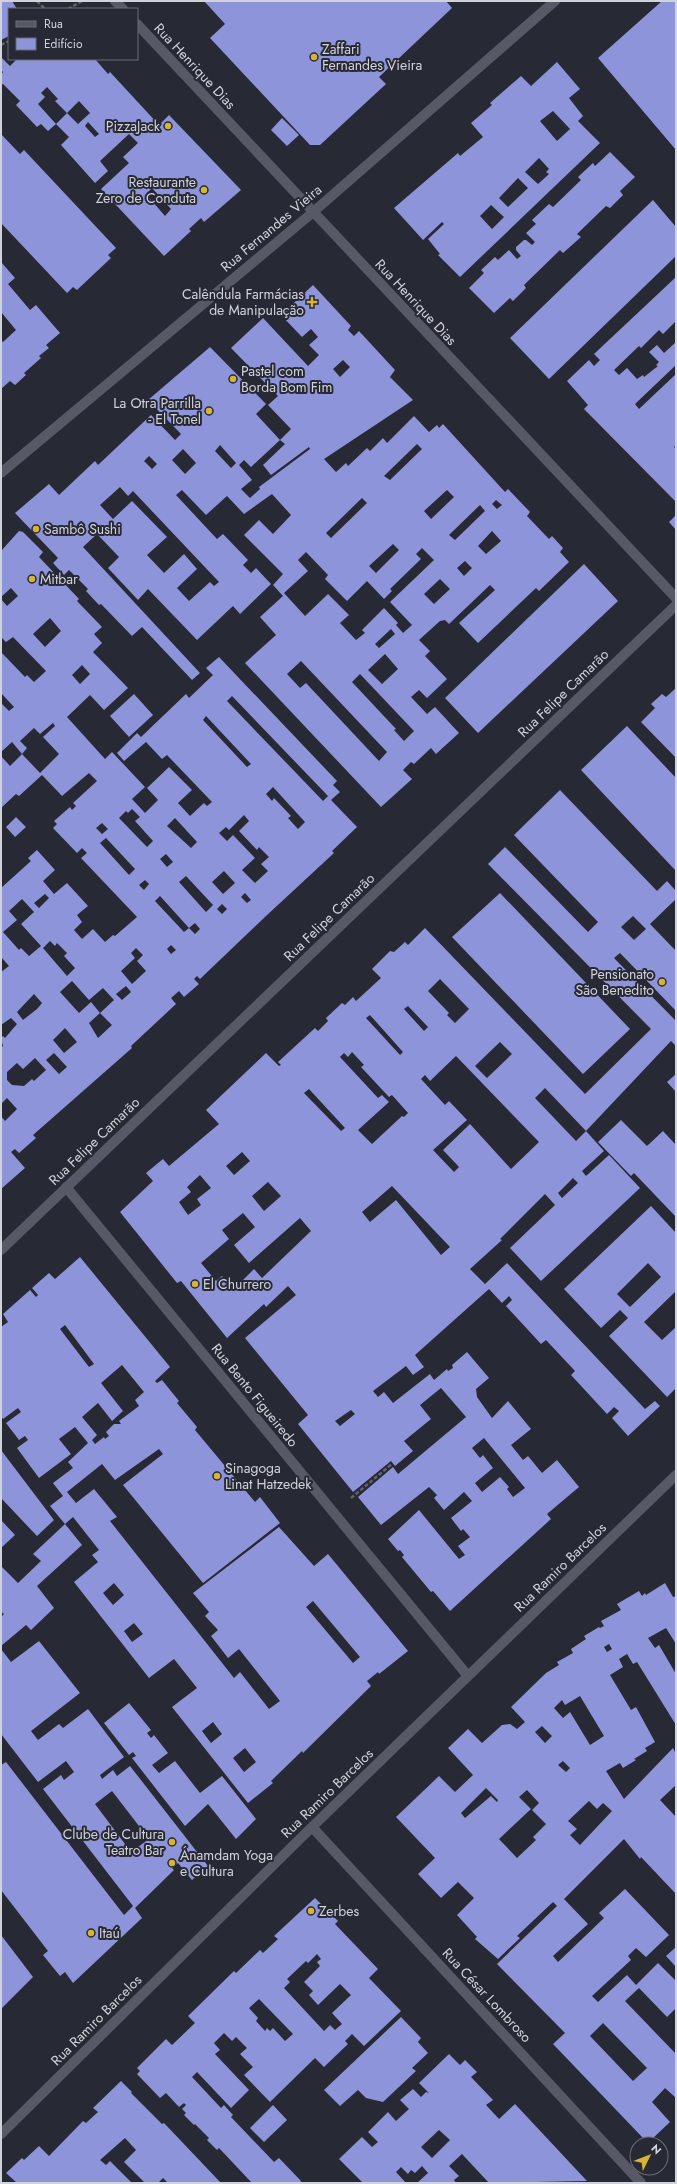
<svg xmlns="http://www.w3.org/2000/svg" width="677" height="2184" font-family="Jost,sans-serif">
<rect width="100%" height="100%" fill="#272935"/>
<path fill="#8d94d9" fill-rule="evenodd" d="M1,1H12L17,9H9V36L1,40Z
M204,1H446L452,8L379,77L386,84L320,145H310L210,38L225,24Z
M662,1H676V150L598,58Z
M1,57L10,66L17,59H95L108,74L110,72L159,125L169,115L241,190L204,222L201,218L189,229L191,231L164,256L101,189L129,163L123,157L138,143L129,134L100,161L108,171L95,183L61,145L69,137L56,124L67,113L78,124L90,113L79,101L67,113L55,101L58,99L47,87L41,93L45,97L38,104L56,124L48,131L41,124L37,127L16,105L20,101L3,84L1,85V75L3,72L1,70ZM88,122L99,134L95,137L85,126ZM152,188L171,209L165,216L146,194Z
M557,62L580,89L569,98L583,116L578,121L600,143L460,277L438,255L440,254L428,239L444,224L442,222L423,240L394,208L458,153L460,156L483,137L471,123L492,105L490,103L521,76L531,86ZM553,111L570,129L557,141L540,121ZM539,158L549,169L546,172L549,174L538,184L525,172ZM518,178L528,188L508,207L499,198ZM491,205L504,217L492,229L480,216Z
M282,118L299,135L287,146L271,130Z
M1,134L20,154L24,150L116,248L108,255L111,258L77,290L73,287L67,293L1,223Z
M610,152L635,177L620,191L623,195L610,208L606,206L577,234L581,237L563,253L560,250L524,285L526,288L513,301L510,298L494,313L469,288L484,273L481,270L495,257L498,260L509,250L517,259L521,256L516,250V247L524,240H526L532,245L535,242L526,233L536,224L532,220L549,204L553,207L581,180L578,177L593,163L595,166Z
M653,200L676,227V256L549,379L510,338Z
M1,262L15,278L8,284L30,310L36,305L60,333L46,345L49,348L39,356L41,358L24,373L26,375L15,385L10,381L1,389V340L3,342L16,330L1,312Z
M676,277V321L663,334L659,330L641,348L639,346L614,370L619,375L627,368L637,379L643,375L644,377L658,366L656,365L659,362L649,352L657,345L664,353L676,342V365L635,404L639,409L676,374V445L674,447L676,449V502L584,409L588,405L567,381L589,360L594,366L600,360L594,354Z
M313,285L351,326L348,330L354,336L359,331L395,370L390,377L413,400L324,459L336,472L346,463L348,466L367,448L370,451L383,438L387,443L414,416L429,432L437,425L439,428L443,424L505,492L508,489L530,512L527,516L549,539L552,536L563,548L560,552L569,562L539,591L536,588L478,643L459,623L495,590L490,585L449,624L445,620L440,621L419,640L430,651L425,656L447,679L427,698L419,690L411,697L427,714L435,707L459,733L436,754L431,748L414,764L411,762L403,770L412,779L381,807L245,663L276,635L260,617L283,596L273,585L283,574L244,535L259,520L273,534L291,515L272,494L244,514L227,496L206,515L182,490L176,495L217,539L223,534L248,560L243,565L251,573L256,568L271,584L240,614L233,606L197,640L148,589L138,600L108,568L119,557L97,534L83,547L200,673L192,680L142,627L132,636L101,604L99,605L86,591L88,589L69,570L64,575L53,563L58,558L15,513L49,484L59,495L95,461L98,465L151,415L175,440L181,434L148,400L210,347L266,404L256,414L280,440L251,467L244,460L239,465L252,480L241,489L250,498L260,489L259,487L310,449L309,447L271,475L263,465L285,444L280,440L291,429L268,405L278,396L231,348L263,318L308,366L319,355L309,345L318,337L311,329L302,337L281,315ZM343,360L350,367L340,377L333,369ZM417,444L422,449L390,480L384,476ZM220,445L236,463L231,468L215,451ZM183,449L196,463L185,474L172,460ZM149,456L157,464L152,469L144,461ZM120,487L128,496L133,491L219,582L214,586L210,582L189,601L177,588L197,569L184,554L164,573L147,555L167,537L132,501L113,519L100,505ZM447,490L454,497L431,519L424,511ZM362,498L367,503L331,538L326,533ZM496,500L502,505L497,509L492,504ZM480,505L485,511L455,540L449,535ZM492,531L501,541L486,554L478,546ZM393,544L399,550L376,573L369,566ZM422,548L434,560L390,602L412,625L403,633L396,625L398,623L384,608L362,630L365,633L356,640L340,623L349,615L328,594L305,616L284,593L308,571L298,560L306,552L328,575L325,579L347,601L367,581L384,599L392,591L390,589L421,559L416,554ZM465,561L472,568L464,576L457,568ZM440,579L450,589L434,604L424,594ZM391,629L395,634L379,648L375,644ZM385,654L398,669L382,684L368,670ZM301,661L387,752L379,761L306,683L300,688L287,674ZM360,674L414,731L404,741L394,730L396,729L352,682Z
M676,515V530L669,522Z
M19,531L23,532L43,552L39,557L79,599L77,601L102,627L94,634L102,643L93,652L128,688L104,710L90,695L67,717L105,759L112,752L145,787L132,799L145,813L158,800L147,788L169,767L192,790L178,803L190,816L204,803L207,806L212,802L167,755L162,759L146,742L124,761L117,753L137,733L141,737L186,694L189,698L213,675L206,668L219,657L337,781L333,785L340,792L331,800L357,827L332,851L334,853L266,916L200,979L197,976L194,979L199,984L184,997L179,991L171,998L176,1004L131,1046L132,1048L33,1135L36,1138L19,1153L15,1149L11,1152L25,1168L1,1189V1116L5,1121L17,1109L7,1098L1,1104V1048L3,1046L1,1038L3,1036L5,1038L17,1024L11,1018L1,1025V972L9,966L1,957V888L31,861L28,858L37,850L55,870L43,881L54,894L67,883L88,906L77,915L82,922L74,930L82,939L93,929L105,942L113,935L115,936L137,917L81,858L87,853L82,848L77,853L53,828L57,824L54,821L70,807L72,810L76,806L73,803L97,781L89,773L62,796L42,775L19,796L16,794L1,808V756L10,766L22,754L12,742L1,752V703L9,711L14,707L1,693V652L25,677L27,675L34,682L46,671L13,637L6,642L1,637V599L7,606L18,596L11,588L1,597V551ZM50,618L61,631L45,647L33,634ZM82,665L90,674L80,684L72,675ZM232,696L328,796L323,801L227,701ZM206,716L251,764L247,767L203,720ZM53,723L55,726L43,737L59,754L40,773L22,754L27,748L20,741L34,728L40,734ZM273,787L305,822L298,829L288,818L291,816L274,798L272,801L266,794ZM132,809L140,817L135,821L153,841L147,847L119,818L126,811L128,813ZM244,815L249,821L239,831L257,850L259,847L269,857L261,864L268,871L255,883L242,870L255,858L233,835L227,841L219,833L226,827L229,830ZM175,818L197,842L191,848L167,826ZM102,823L108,829L102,834L96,828ZM106,838L135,869L129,875L100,843ZM166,854L173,862L167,867L160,859ZM224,871L235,883L223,894L212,882ZM186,876L213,905L206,912L179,882ZM145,880L149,884L144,890L139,885ZM245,893L251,900L247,903L241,897ZM45,894L49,898L39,908L34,903ZM160,896L189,928L195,923L200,929L195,934L189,928L184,932L155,901ZM22,899L34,912L21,924L41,946L29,956L21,948L19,950L3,932L17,920L9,911ZM222,904L227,909L222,914L217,909ZM50,941L55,946L57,943L67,953L64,956L75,968L67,976L43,948ZM171,945L176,950L171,954L167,949ZM136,948L143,955L137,961L146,971L132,984L121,971L135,958L131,953ZM72,981L89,1000L103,988L114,1000L100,1013L112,1025L98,1038L89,1023L100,1013L91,1002L79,1013L60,992ZM126,986L131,992L122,1000L116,994ZM34,994L42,1003L37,1009L23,1020L17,1012ZM65,1028L77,1042L64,1053L53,1040ZM54,1053L67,1067L59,1074L46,1060ZM35,1058L46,1070L34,1081L32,1079L24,1086L12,1085L7,1080V1072L17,1063L23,1069Z
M584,564L618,601L478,733L445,698Z
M676,688V758L641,722L655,708L651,704L662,694L666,697Z
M134,694L153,715L129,737L110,716Z
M627,726L676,778V871L581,770Z
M560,790L657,891L667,881L676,891V899L650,924L676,951V1011L620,953L614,958L676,1021V1046L671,1041L586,1131L604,1151L582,1171L586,1176L609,1155L640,1188L541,1281L510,1248L555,1205L545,1194L500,1239L502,1240L470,1269L485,1284L507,1263L645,1409L655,1401L660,1406L628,1436L612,1418L619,1411L614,1407L607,1414L571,1375L575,1371L546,1340L541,1344L506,1306L512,1300L509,1296L502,1303L489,1289L415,1355L424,1367L413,1375L406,1366L373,1391L378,1397L384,1392L393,1403L430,1374L434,1380L447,1369L448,1371L453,1368L452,1365L467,1352L489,1378L476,1389L477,1397L492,1418L508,1401L531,1429L511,1445L523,1460L528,1456L542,1473L557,1460L579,1487L547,1514L551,1519L450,1611L433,1591L431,1592L402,1557L404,1555L400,1550L398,1551L388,1539L419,1510L459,1559L465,1555L458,1546L470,1537L463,1529L461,1531L451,1518L472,1501L464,1492L444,1510L434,1498L437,1495L429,1487L381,1525L358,1497L393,1467L398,1474L466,1417L441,1388L420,1405L431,1419L404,1441L413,1451L395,1466L391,1461L353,1492L298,1424L308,1415L245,1338L296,1295L288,1286L266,1307L264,1304L227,1338L181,1281L177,1283L120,1212L153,1181L146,1173L163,1159L169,1166L219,1124L206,1110L266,1053L279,1066L281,1065L278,1062L315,1028L318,1031L328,1021L326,1018L342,1003L345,1005L353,997L356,1001L381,978L372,969L390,951L394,952L405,942L408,945L425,928L585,1094L651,1029L488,864L505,847L588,932L598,922L514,835ZM633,916L646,929L634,940L621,927ZM440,979L469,1009L455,1023L447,1015L449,1013L428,991ZM408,1006L428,1027L424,1031L404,1009ZM370,1015L403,1052L400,1055L366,1018ZM500,1042L512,1054L487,1078L475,1066ZM352,1052L364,1065L361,1067L389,1097L392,1095L408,1113L404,1117L402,1116L372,1144L358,1130L389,1102L382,1095L378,1098L340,1057L344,1053L348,1057ZM456,1056L539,1142L511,1169L470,1124L443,1150L459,1167L454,1172L433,1150L467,1120L449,1101L445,1105L421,1079L425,1075L430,1081ZM545,1088L586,1131L576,1141L535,1098ZM309,1089L345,1128L341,1131L304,1093ZM242,1152L250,1161L234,1175L226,1166ZM200,1175L211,1188L197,1199L201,1205L188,1215L179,1202L191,1192L187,1187ZM573,1178L578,1183L562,1198L558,1193ZM268,1182L281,1196L264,1211L252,1196ZM392,1186L450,1247L441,1255L396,1200L370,1222L362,1212ZM243,1213L255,1227L234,1245L249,1263L300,1218L311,1231L262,1278L254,1269L233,1290L222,1276L216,1281L201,1263L229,1239L222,1230ZM351,1410L355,1414L340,1426L335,1421ZM484,1438L525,1488L513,1497L507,1489L509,1487L500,1477L482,1492L475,1483L493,1468L483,1455L480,1458L472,1448Z
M16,817L26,827L15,837L6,827Z
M500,893L630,1029L583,1074L452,937Z
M676,1074V1092L667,1082Z
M621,1120L647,1146L663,1131L676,1145V1217L634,1173L631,1176L598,1142Z
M651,1206L676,1233V1293L675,1292L644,1322L662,1340L676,1327V1388L667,1397L609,1336L628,1318L620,1310L601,1328L564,1289ZM648,1263L661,1277L630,1307L617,1294Z
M80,1257L170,1367L155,1381L157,1383L162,1380L179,1401L177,1403L197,1427L195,1430L255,1502L260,1497L280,1523L203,1583L123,1485L163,1454L159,1449L115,1480L102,1464L67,1492L76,1503L94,1489L117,1517L110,1521L234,1678L240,1672L269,1709L280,1701L239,1649L228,1658L211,1636L218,1630L205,1616L209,1612L193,1593L279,1527L314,1566L328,1554L408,1651L379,1674L378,1672L367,1681L371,1686L303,1753L302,1751L271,1781L273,1783L248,1803L172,1707L197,1688L174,1659L149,1678L74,1582L98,1562L92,1555L99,1550L73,1517L65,1524L50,1506L63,1496L53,1483L73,1468L68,1462L88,1443L75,1427L59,1439L71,1454L39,1478L17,1448L28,1440L25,1436L19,1440L6,1423L21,1412L18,1408L3,1419L1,1416V1327L8,1322L3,1314L30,1290L36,1297L38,1295L32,1288L49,1273L55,1279ZM65,1325L94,1364L89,1367L60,1329ZM122,1365L144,1392L135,1400L139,1406L119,1421L121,1424H114L106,1432L109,1436L105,1439L104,1437L95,1444L92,1440L97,1435L82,1417L98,1403L112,1421L123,1411L101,1383ZM114,1583L124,1595L113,1605L103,1593ZM313,1601L360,1657L353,1663L306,1607ZM134,1623L143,1634L132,1642L124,1631ZM213,1722L222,1734L211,1743L202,1731ZM245,1748L256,1762L244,1772L233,1758Z
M1,1450L54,1520L37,1536L1,1498Z
M1,1520L15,1535L1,1548Z
M65,1524L82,1545L37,1586L54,1608L31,1630L26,1625L1,1646V1617L4,1614L1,1612V1566L18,1583L41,1561L33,1554Z
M665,1583L673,1597L676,1596V1644L666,1628L648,1638L655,1648L659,1645L676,1674V1725L637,1662L633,1664L627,1654L619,1659L623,1667L610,1675L631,1710L636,1707L655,1742L645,1748L647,1751L634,1759L636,1760L623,1768L620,1763L606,1771L624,1799L673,1748L676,1754V1785L660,1800L676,1817V1894L641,1857L640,1859L624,1839L564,1899L588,1924L553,1956L558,1962L604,1918L599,1913L625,1889L669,1935L646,1957L636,1948L628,1956L631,1960L592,1996L598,2002L627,1975L636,1985L658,1963L676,1981V2008L667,2017L639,1988L625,2001L676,2054V2098L665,2088L652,2102L670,2122L652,2139L643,2138L553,2044L565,2033L497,1964L557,1906L553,1902L517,1936L520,1938L498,1959L475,1939L477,1937L457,1915L474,1898L458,1882L441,1898L418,1874L435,1858L396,1817L439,1776L455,1792L473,1775L448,1748L468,1729L482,1743L502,1725L510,1724L517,1729L525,1722L511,1707L546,1673L559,1665L557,1662L573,1653L571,1649L586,1639L584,1636L599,1627L600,1628L604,1626L601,1621L621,1610L617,1604L639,1591L642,1596L645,1593L646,1595ZM609,1644L612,1649L607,1652L604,1647ZM580,1696L604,1736L590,1745L570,1712L563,1718L554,1708L562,1700L565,1705ZM542,1726L552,1736L545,1743L535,1732ZM563,1761L570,1768L566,1772L558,1765ZM486,1788L498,1800L497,1802L491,1796L465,1818L461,1813ZM527,1790L539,1803L532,1810L546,1824L533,1837L536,1840L517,1858L499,1839L531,1809L519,1797ZM589,1801L597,1809L603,1803L612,1811L580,1845L570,1835L577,1829L568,1821ZM603,2023L647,2068L633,2081L590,2036Z
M39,1641L80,1693L31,1731L38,1740L59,1724L63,1728L88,1709L124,1757L100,1775L102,1779L113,1770L117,1776L130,1766L208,1866L192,1880L178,1863L172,1868L174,1870L135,1908L142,1918L73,1983L65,1972L60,1976L43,1955L48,1951L1,1890V1765L6,1762L124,1915L133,1906L43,1789L61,1775L64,1780L74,1772L66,1761L38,1782L1,1734V1649L11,1662ZM112,1791L149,1839L131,1852L95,1804Z
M129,1703L151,1730L147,1733L151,1738L154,1735L168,1753L152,1765L159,1773L175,1761L200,1793L222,1776L256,1819L236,1839L208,1804L185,1826L132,1758L136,1756L133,1752L129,1755L104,1723Z
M315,1898L338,1921L335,1924L378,1969L369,1978L401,2011L364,2046L352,2034L345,2041L348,2044L324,2067L315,2058L270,2102L244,2075L253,2067L240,2054L247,2048L236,2037L232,2041L224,2033L214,2043L220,2050L215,2054L249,2090L231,2108L197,2072L192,2077L221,2108L224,2105L233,2115L231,2117L274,2162L279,2158L301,2181L300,2183H252L219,2148L217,2150L207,2140L209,2138L195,2124L194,2125L184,2115L186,2113L182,2109L186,2105L184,2103L179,2107L166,2093L160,2098L137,2074L140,2071L137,2068L166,2039L172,2045L195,2023L188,2016L234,1971L236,1973L260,1950L263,1953L278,1939L274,1936ZM317,1954L321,1959L317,1962L320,1966L304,1982L313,1991L309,1995L318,2005L340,1984L351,1995L332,2013L342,2024L335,2030L330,2025L324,2031L284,1988L290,1982L287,1979L306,1961L308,1963ZM259,1999L293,2034L285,2041L273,2028L270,2031L267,2028L265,2031L256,2021L258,2018L249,2008Z
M1,1935L33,1977L1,2009Z
M676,1947V1967L666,1956Z
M401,2017L421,2038L418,2042L428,2053L412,2068L416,2071L383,2102L366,2098L358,2090L340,2106L324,2090Z
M449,2054L460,2065L465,2060L477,2072L471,2077L493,2100L486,2105L499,2119L515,2104L587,2181L489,2183L462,2154L449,2166L459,2176L454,2180L456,2183H417L428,2173L422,2166L415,2173L411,2170L408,2174L401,2167L396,2172L406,2183H363L339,2159L362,2137L372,2147L378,2142L368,2132L388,2112L396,2121L409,2109L400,2100L413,2089L421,2097L426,2092L429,2093L419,2083ZM439,2130L450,2140L432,2158L421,2147Z
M121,2081L132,2092L131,2093L162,2124L164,2123L221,2183H168L163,2178L158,2183H145L124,2162L136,2150L125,2138L100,2160L106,2165L110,2161L132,2183H17L6,2173L22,2158L24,2160L39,2146L49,2156L83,2121L86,2123L98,2112L93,2108Z
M273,2105L287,2120L264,2142L250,2128Z"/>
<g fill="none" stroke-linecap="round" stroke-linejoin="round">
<path stroke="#61636d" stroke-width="2.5" stroke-dasharray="4 2" stroke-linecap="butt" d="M37,1L45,9
M68,9L82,1
M1,45L9,41
M351,1498L392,1464"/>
<path stroke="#575967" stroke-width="10" d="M115,1L123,9
M137,24L676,598
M1,473L312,213L555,1
M66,1187L468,1676
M1,1250L676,605
M312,1827L641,2183
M1,2134L312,1827L676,1475"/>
</g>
<g fill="#d8b434" stroke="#272935" stroke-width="1.5">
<circle cx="314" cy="57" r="4"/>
<circle cx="168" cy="126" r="4"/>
<circle cx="204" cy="190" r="4"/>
<path d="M310 296h4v4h4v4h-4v4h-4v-4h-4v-4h4z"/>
<circle cx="233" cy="379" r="4"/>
<circle cx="209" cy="411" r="4"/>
<circle cx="36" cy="529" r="4"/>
<circle cx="32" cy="579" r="4"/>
<circle cx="662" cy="982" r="4"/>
<circle cx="195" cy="1284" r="4"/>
<circle cx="217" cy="1476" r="4"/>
<circle cx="172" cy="1842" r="4"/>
<circle cx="172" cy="1863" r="4"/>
<circle cx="311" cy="1911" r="4"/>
<circle cx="91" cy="1933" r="4"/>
</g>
<g text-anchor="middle" stroke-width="4" stroke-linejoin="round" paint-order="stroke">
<g font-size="14" fill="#d1d3db" stroke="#272935" text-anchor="start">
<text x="322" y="54">Zaffari<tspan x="322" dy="16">Fernandes Vieira</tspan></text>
<text x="160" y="131" text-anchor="end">PizzaJack</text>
<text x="196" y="187" text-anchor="end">Restaurante<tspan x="196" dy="16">Zero de Conduta</tspan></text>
<text x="304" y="299" text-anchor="end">Calêndula Farmácias<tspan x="304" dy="16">de Manipulação</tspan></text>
<text x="241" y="376">Pastel com<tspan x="241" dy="16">Borda Bom Fim</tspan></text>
<text x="201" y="408" text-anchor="end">La Otra Parrilla<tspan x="201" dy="16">- El Tonel</tspan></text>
<text x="44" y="534">Sambô Sushi</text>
<text x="40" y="584">Mitbar</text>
<text x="654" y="979" text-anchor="end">Pensionato<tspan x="654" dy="16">São Benedito</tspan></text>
<text x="203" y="1289">El Churrero</text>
<text x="225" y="1473">Sinagoga<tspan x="225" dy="16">Linat Hatzedek</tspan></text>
<text x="164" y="1839" text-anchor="end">Clube de Cultura<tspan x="164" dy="16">Teatro Bar</tspan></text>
<text x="180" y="1860">Ánamdam Yoga<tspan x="180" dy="16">e Cultura</tspan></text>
<text x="319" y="1916">Zerbes</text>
<text x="99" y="1938">Itaú</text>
</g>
<g font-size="14" fill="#d1d3db" stroke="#272935">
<text transform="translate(195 66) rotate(47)" y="5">Rua Henrique Dias</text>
<text transform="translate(271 228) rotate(-40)" y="5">Rua Fernandes Vieira</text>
<text transform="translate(416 302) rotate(47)" y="5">Rua Henrique Dias</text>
<text transform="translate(563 693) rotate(-44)" y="5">Rua Felipe Camarão</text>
<text transform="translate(329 917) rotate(-44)" y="5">Rua Felipe Camarão</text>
<text transform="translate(94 1141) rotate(-44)" y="5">Rua Felipe Camarão</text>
<text transform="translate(255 1395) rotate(51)" y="5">Rua Bento Figueiredo</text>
<text transform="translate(560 1567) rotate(-44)" y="5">Rua Ramiro Barcelos</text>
<text transform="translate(327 1793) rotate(-44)" y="5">Rua Ramiro Barcelos</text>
<text transform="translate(487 1995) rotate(47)" y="5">Rua César Lombroso</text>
<text transform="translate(96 2020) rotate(-45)" y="5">Rua Ramiro Barcelos</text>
</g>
</g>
<rect width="677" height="2184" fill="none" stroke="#d1d3db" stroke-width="4"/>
<rect x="8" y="8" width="130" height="52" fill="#272935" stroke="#6b6d77"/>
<rect x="16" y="21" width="20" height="6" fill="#575967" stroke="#6b6d77"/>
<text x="44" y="28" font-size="12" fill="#d1d3db">Rua</text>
<rect x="16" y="38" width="20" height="12" fill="#8d94d9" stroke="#6b6d77"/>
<text x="44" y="48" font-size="12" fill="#d1d3db">Edifício</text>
<g transform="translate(649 2156) rotate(47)"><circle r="19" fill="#272935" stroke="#6b6d77"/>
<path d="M0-3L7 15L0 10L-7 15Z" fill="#d8b434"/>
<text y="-6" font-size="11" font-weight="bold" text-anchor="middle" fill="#d1d3db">N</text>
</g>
</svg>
